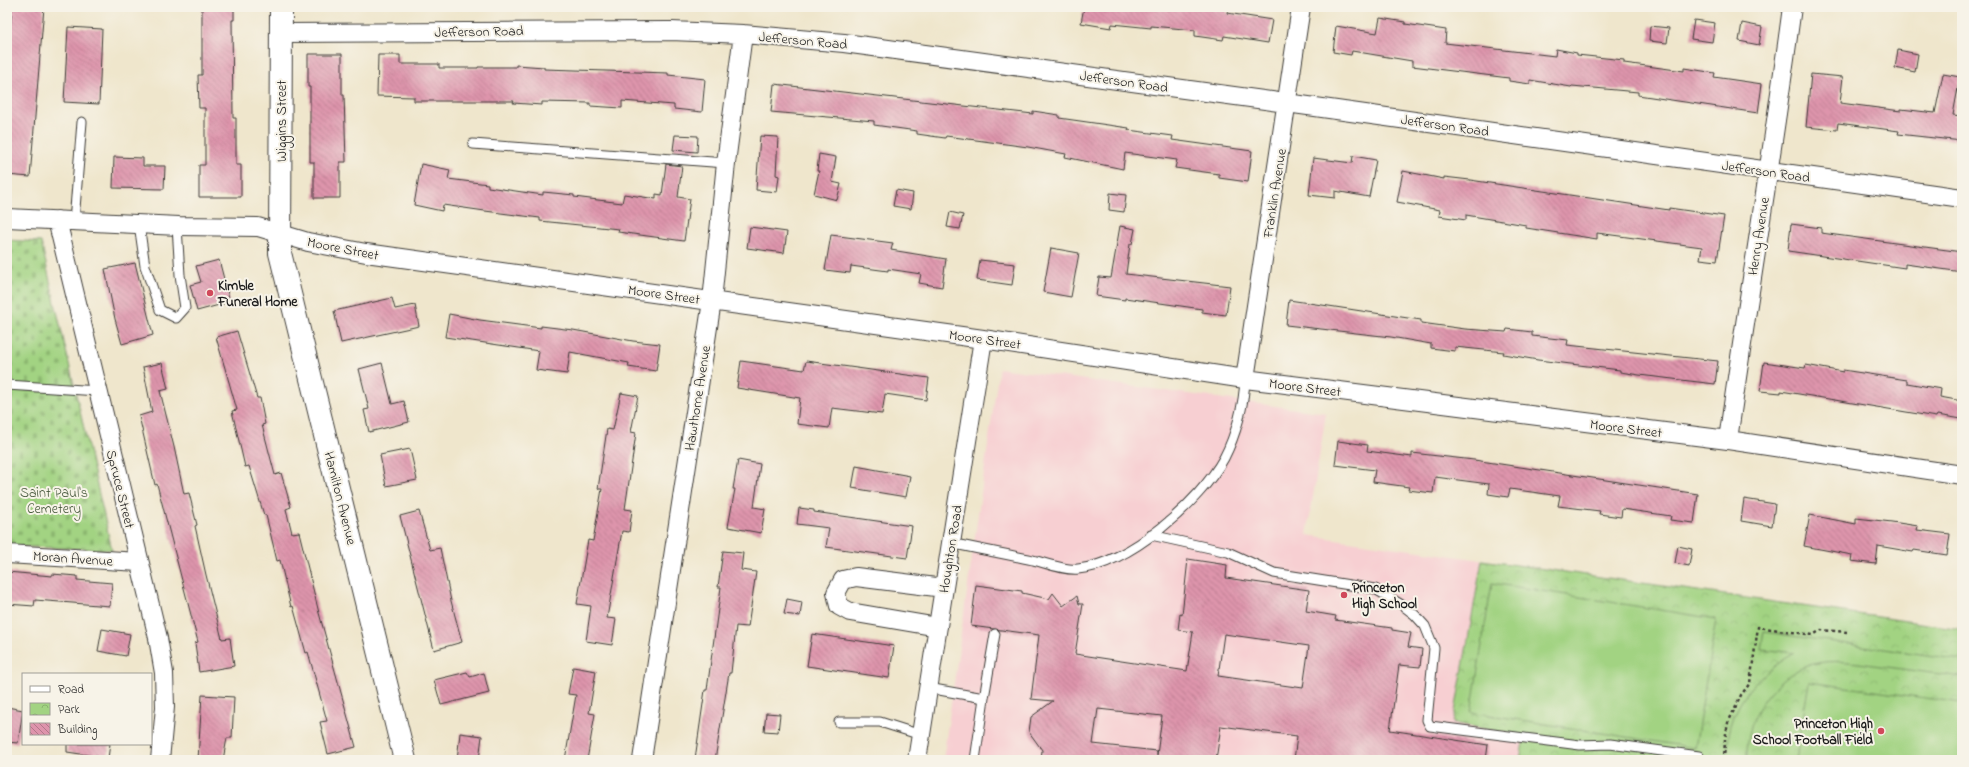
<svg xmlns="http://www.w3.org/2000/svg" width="1969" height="767" font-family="'Indie Flower',sans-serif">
<defs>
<pattern id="cemetery-stones" width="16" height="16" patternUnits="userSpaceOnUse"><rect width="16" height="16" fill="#a2d382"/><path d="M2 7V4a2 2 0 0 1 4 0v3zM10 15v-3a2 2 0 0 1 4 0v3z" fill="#8bb570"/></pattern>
<pattern id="park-crowns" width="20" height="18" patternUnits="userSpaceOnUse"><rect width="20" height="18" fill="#a2d382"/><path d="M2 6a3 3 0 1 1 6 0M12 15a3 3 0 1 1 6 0" fill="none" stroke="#8bb570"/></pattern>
<pattern id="building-back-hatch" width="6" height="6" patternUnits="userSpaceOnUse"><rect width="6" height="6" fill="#de94ac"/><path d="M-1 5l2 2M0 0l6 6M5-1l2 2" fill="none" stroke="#b3788b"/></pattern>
</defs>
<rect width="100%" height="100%" fill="#f7f3e8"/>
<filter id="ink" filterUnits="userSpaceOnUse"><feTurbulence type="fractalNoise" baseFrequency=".025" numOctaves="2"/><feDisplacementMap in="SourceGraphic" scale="8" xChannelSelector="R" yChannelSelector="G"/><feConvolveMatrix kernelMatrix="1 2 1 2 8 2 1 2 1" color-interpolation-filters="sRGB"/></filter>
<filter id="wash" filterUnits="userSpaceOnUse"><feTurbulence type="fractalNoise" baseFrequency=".012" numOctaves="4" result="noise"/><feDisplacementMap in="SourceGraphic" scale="16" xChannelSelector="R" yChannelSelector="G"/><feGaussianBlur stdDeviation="0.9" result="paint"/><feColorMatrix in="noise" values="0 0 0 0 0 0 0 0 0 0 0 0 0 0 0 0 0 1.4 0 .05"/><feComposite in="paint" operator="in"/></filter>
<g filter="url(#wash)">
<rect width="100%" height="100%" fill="#efe6cc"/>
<path fill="#f7cfd2" d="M999,368L1326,413L1307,535L1962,629V760H943Z"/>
<path fill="url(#cemetery-stones)" stroke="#5f784f" d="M7,240L41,242L112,550L7,546Z"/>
<path fill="url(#park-crowns)" stroke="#5f784f" d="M1482,560L1962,629V760H1520L1524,736L1453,723Z"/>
<path fill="#a2d382" stroke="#5f784f" d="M1492,583L1716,619L1695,748L1471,712Z
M1764,632L1962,660V677C1937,674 1912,670 1887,667C1838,660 1804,652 1768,695C1753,713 1746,737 1747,760H1728C1724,710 1754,676 1795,653L1761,649Z
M1809,682L1962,703V760H1796Z"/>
<g id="blocks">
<path fill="url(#building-back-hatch)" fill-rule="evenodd" d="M12,7H44L30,177L7,175L8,93H7V66Z
M202,7H234V20H232L233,118H236V165H241V197H199V165H205V108H199L198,75H202Z
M1084,7H1228L1227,13L1272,20L1268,43L1224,36L1223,40L1195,36V30L1151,26V28L1112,24L1111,28L1081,23Z
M1380,18L1405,22V24L1446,30L1445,43L1555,56L1556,49L1577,53V55L1624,60V63L1684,71V68L1715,73L1714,77L1762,84L1758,113L1638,95V92L1572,86L1571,87L1530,80V84L1509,81V78L1412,66V61L1352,51L1351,55L1333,52L1336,26L1377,33Z
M1694,20L1715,23L1712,42L1691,39Z
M1742,23L1762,27L1759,45L1739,41Z
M1650,26L1669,28L1667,43L1649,41Z
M68,27L102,29L99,104L64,102Z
M1898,50L1918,54L1915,72L1895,68Z
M308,54H342V95H344L346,162H340V198H314V162H310V87H308Z
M378,55H400V64H439V68H478V67H516V65L544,67V69L668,73V75L705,79L702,112L674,109V105L622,101V108L590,106V103L542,102V105L513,103L514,101H414V97L377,96Z
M1811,74L1843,77L1840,103L1901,111V109L1935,113L1943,74L1960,77L1953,115L1962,116V141L1898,134L1899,131L1838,123L1837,130L1806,127Z
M774,84L1033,114V111L1059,115V118L1129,128L1128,130L1173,136L1172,140L1252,151L1248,182L1219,178V174L1175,168L1177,160L1125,153L1123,169L1065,157L1066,154L1028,147L946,136L945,138L917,134V131L874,125V121L771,112Z
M675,135L698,136L697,152L673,150Z
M760,136L778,137L776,175L779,176L777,192L756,190Z
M819,154L836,157L832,182L841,184L837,200L814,194L819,171H817Z
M1353,156L1376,160L1369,197L1335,191V198L1309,195L1313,158L1352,163Z
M114,157L143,158V166H165L164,189L113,188Z
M421,164L450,170L448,179L488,184V187L543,195V192L574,195V197L622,203L624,194L656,199V194L662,195L666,164L682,166L678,197L690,199L684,241L618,232L619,229L540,221V218L485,211L443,205L442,211L414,205Z
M1403,171L1444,179V177L1470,180L1669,210V208L1724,216L1717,261L1700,259L1702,247L1597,233V239L1526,228V225L1466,215V220L1439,216L1440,210L1397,202Z
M896,190L913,193L911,209L893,206Z
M1110,193L1126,195L1124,212L1109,210Z
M950,212L963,215L960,229L947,227Z
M1791,224L1821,228V233L1962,252V272L1905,264V268L1788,251Z
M1120,226L1135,229L1132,244H1130L1126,274L1230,286L1226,315L1202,312V309L1125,298V300L1096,296L1099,277L1111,278Z
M750,227L787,232L784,253L747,248Z
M831,235L893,243L891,250L946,259L942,287L919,283L921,274L888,269V271L851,266L850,273L825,270Z
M1051,248L1079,253L1071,297L1043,292Z
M219,260L230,302L197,311L190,285L201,282L196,266Z
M980,260L1015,264L1012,285L977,280Z
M135,263L153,335L122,344L115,319L105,269Z
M392,298L395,309L415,305L419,326L341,343L334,311Z
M1289,300L1421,320V323L1465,329L1506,332L1507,329L1532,332V336L1568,340L1567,345L1718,361L1715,384L1639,375L1620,372V370L1538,360L1503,354L1504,352L1455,347V351L1431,348V344L1391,337L1286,325Z
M449,314L480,320L541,328V326L573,330L633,341L660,344L656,371L628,367L629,363L570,352L567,374L536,370L539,351L445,337Z
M237,331L257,398H260L265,424L262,425L275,475L281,473L291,507L286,509L292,533L299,532L319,613L356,747L328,754L320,722L327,721L308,652L306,653L293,606L291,607L280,560L277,561L266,515H264L249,466L245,467L232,411L237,410L216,337Z
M741,361L804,370L806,361L929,378L926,400L885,394L882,414L832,408L829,428L797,424L800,398L737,388Z
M1764,362L1805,368L1806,365L1843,372V370L1907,380V383L1941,389L1940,397L1962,401V419L1937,415L1936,417L1781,391V393L1760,391Z
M162,363L168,389L160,391L174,447L184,494L189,493L197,525L195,526L206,575L222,639L230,638L234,666L199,672L195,643L198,642L157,484L155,485L139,416L152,412L143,367Z
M382,363L392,404L404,401L409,422L369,432L364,410L369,409L359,369Z
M621,393L638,396L631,432L636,433L625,509L632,510L629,532L622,531L607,618L616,619L612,645L586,641L591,606L577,604L588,540L593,541L602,489H598L607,429L613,430Z
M1338,441L1368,445L1367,451L1412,457V453L1474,460L1698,494L1694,523L1670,520L1671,516L1622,509L1621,517L1599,514L1600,511L1558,506L1560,496L1510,489L1508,497L1488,494L1489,484L1435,477L1433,493L1408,490L1409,487L1373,482L1375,470L1335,465Z
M410,449L417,480L386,486L380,455Z
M738,460L760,464L754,507L765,509L761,533L728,527L735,489H733Z
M856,466L910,476L906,497L852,488Z
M1744,499L1775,504L1772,526L1741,521Z
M799,508L814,510V512L912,526L907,558L826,547L829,528L797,524Z
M419,511L430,550L440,548L451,601L462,642L434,650L400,516Z
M1810,515L1856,524V518L1892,522L1918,526L1917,530L1950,534L1947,555L1914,550L1913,552L1878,546L1876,564L1851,561L1852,555L1804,546Z
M1678,546L1692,549L1689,566L1675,563Z
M723,551L743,553L741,570L756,572L748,627L736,626L731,673H729L715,760H702L695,759L705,690H707L721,587H718Z
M1188,559L1227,565L1226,578L1309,590L1306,611L1336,616L1335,620L1392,628V630L1411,633L1408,647L1422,649L1420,667L1399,665L1390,730L1488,745L1486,760H1294L1297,736L1221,726L1216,760H1041L1042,750L1029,732L1031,717L1053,701L1031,699L1039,635L971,626L976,585L1022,591V593L1049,599L1053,593L1063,606L1077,596L1079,604H1083L1075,654L1187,671L1193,632L1178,630L1180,614L1182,615ZM1224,634L1309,646L1303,688L1218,676ZM1098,709L1162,716L1157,755V751L1093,744Z
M7,572L52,576V574L77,576V580L112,583L110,606L35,600L34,606L7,604Z
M787,599L802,602L800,616L784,614Z
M102,629L130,634L126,656L98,651Z
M812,634L894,646L889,678L807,666Z
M573,667L596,671L589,713L595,714L587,760H565L576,695L568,694Z
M467,672L470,677L484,673L489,693L441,705L434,680Z
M202,695L234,697L232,738H227L223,760H198Z
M7,707L23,710L18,743L7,742Z
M766,713L780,714L778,732L764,731Z
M460,733L482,736L479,760H457Z
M67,744H110L108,758L67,752Z"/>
</g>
</g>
<g filter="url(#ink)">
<use href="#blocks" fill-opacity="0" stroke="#3c3a36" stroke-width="1"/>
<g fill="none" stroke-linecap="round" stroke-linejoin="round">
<g stroke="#3c3a36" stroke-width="11">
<path id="lane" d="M473,144L726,163
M74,221L82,122
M139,224L145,266L160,310L176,318L185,308L180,275L177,226
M7,385L98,391
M1151,535L1228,552L1274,573L1375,589L1402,605L1415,615L1425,626L1434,648L1427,720L1430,726L1580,745L1610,744L1699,756
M950,543C978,549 1006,554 1033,560C1045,563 1067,571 1078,569C1129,564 1200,502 1224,458C1236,435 1244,405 1245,379
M928,688L984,698L975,760
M984,698L995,634
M839,722H880L921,735"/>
</g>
<g stroke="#3c3a36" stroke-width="20">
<path id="street" d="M281,33L671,31L743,34L844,43L1301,105L1962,198
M7,218L179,226L258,227L308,242L366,253L983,339L1245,379L1728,440L1962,475
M57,220L158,638L164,673L165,707L160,760
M1245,379L1301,7
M1728,440C1748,296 1773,152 1792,7
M7,554L139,562
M938,627L850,612L839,606L836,593L843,580L856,577L944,588
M642,760L712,301L726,163L743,34
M917,760L983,339"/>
</g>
<g stroke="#3c3a36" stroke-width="24">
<path id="secondary" d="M281,7L280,253L405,760"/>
</g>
<path stroke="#3c3a36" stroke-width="2.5" stroke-dasharray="3 3" stroke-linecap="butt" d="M1724,760L1725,739L1728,723L1741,695L1750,683L1758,627L1813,635L1821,630L1847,632"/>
<use href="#lane" stroke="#fff" stroke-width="9"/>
<use href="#street" stroke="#fff" stroke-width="18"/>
<use href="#secondary" stroke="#fff" stroke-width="22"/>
</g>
</g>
<g fill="#d1495b" stroke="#f7f3e8" stroke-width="1.5">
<circle cx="210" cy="293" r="4"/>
<circle cx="1344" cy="595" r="4"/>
<circle cx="1881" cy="731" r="4"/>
</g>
<g text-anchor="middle" stroke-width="4" stroke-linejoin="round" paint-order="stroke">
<g font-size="14" fill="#1c1c1c" stroke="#f7f3e8">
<text transform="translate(479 31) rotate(-1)" y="5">Jefferson Road</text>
<text transform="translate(803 40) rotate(5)" y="5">Jefferson Road</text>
<text transform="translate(1124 81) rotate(8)" y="5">Jefferson Road</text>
<text transform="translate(281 121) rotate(-90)" y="5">Wiggins Street</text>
<text transform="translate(1445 125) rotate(8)" y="5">Jefferson Road</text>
<text transform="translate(1766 171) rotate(8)" y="5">Jefferson Road</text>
<text transform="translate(1274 193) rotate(-81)" y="5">Franklin Avenue</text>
<text transform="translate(1758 236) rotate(-81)" y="5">Henry Avenue</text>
<text transform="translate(343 248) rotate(11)" y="5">Moore Street</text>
<text transform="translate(664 294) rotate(8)" y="5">Moore Street</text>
<text transform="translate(985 339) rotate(8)" y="5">Moore Street</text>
<text transform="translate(1305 387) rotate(7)" y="5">Moore Street</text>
<text transform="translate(697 398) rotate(-81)" y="5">Hawthorne Avenue</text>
<text transform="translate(1626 428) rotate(7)" y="5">Moore Street</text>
<text transform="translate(121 489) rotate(76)" y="5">Spruce Street</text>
<text transform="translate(341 498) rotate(76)" y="5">Hamilton Avenue</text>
<text transform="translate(950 549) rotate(-81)" y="5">Houghton Road</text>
<text transform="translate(73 558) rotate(4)" y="5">Moran Avenue</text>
</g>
<g font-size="14" font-weight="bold" fill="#1c1c1c" stroke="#f7f3e8" text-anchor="start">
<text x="218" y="290">Kimble<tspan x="218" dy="16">Funeral Home</tspan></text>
<text x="1352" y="592">Princeton<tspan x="1352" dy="16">High School</tspan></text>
<text x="1873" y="728" text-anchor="end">Princeton High<tspan x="1873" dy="16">School Football Field</tspan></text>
</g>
<g font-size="14" fill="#4b5c40" stroke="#f7f3e8">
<text x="54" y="497">Saint Paul's<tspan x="54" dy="16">Cemetery</tspan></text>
</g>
</g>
<rect width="1969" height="767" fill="none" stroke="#f7f3e8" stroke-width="24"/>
<rect x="22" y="673" width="130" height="72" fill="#f7f3e8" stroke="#9f9d96"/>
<rect x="30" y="686" width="20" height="6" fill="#ffffff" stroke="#9f9d96"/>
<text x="58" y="693" font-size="12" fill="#1c1c1c">Road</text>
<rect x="30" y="703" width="20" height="12" fill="url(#park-crowns)" stroke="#9f9d96"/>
<text x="58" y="713" font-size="12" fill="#1c1c1c">Park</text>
<rect x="30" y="723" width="20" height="12" fill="url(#building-back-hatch)" stroke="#9f9d96"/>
<text x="58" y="733" font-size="12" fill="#1c1c1c">Building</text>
</svg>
